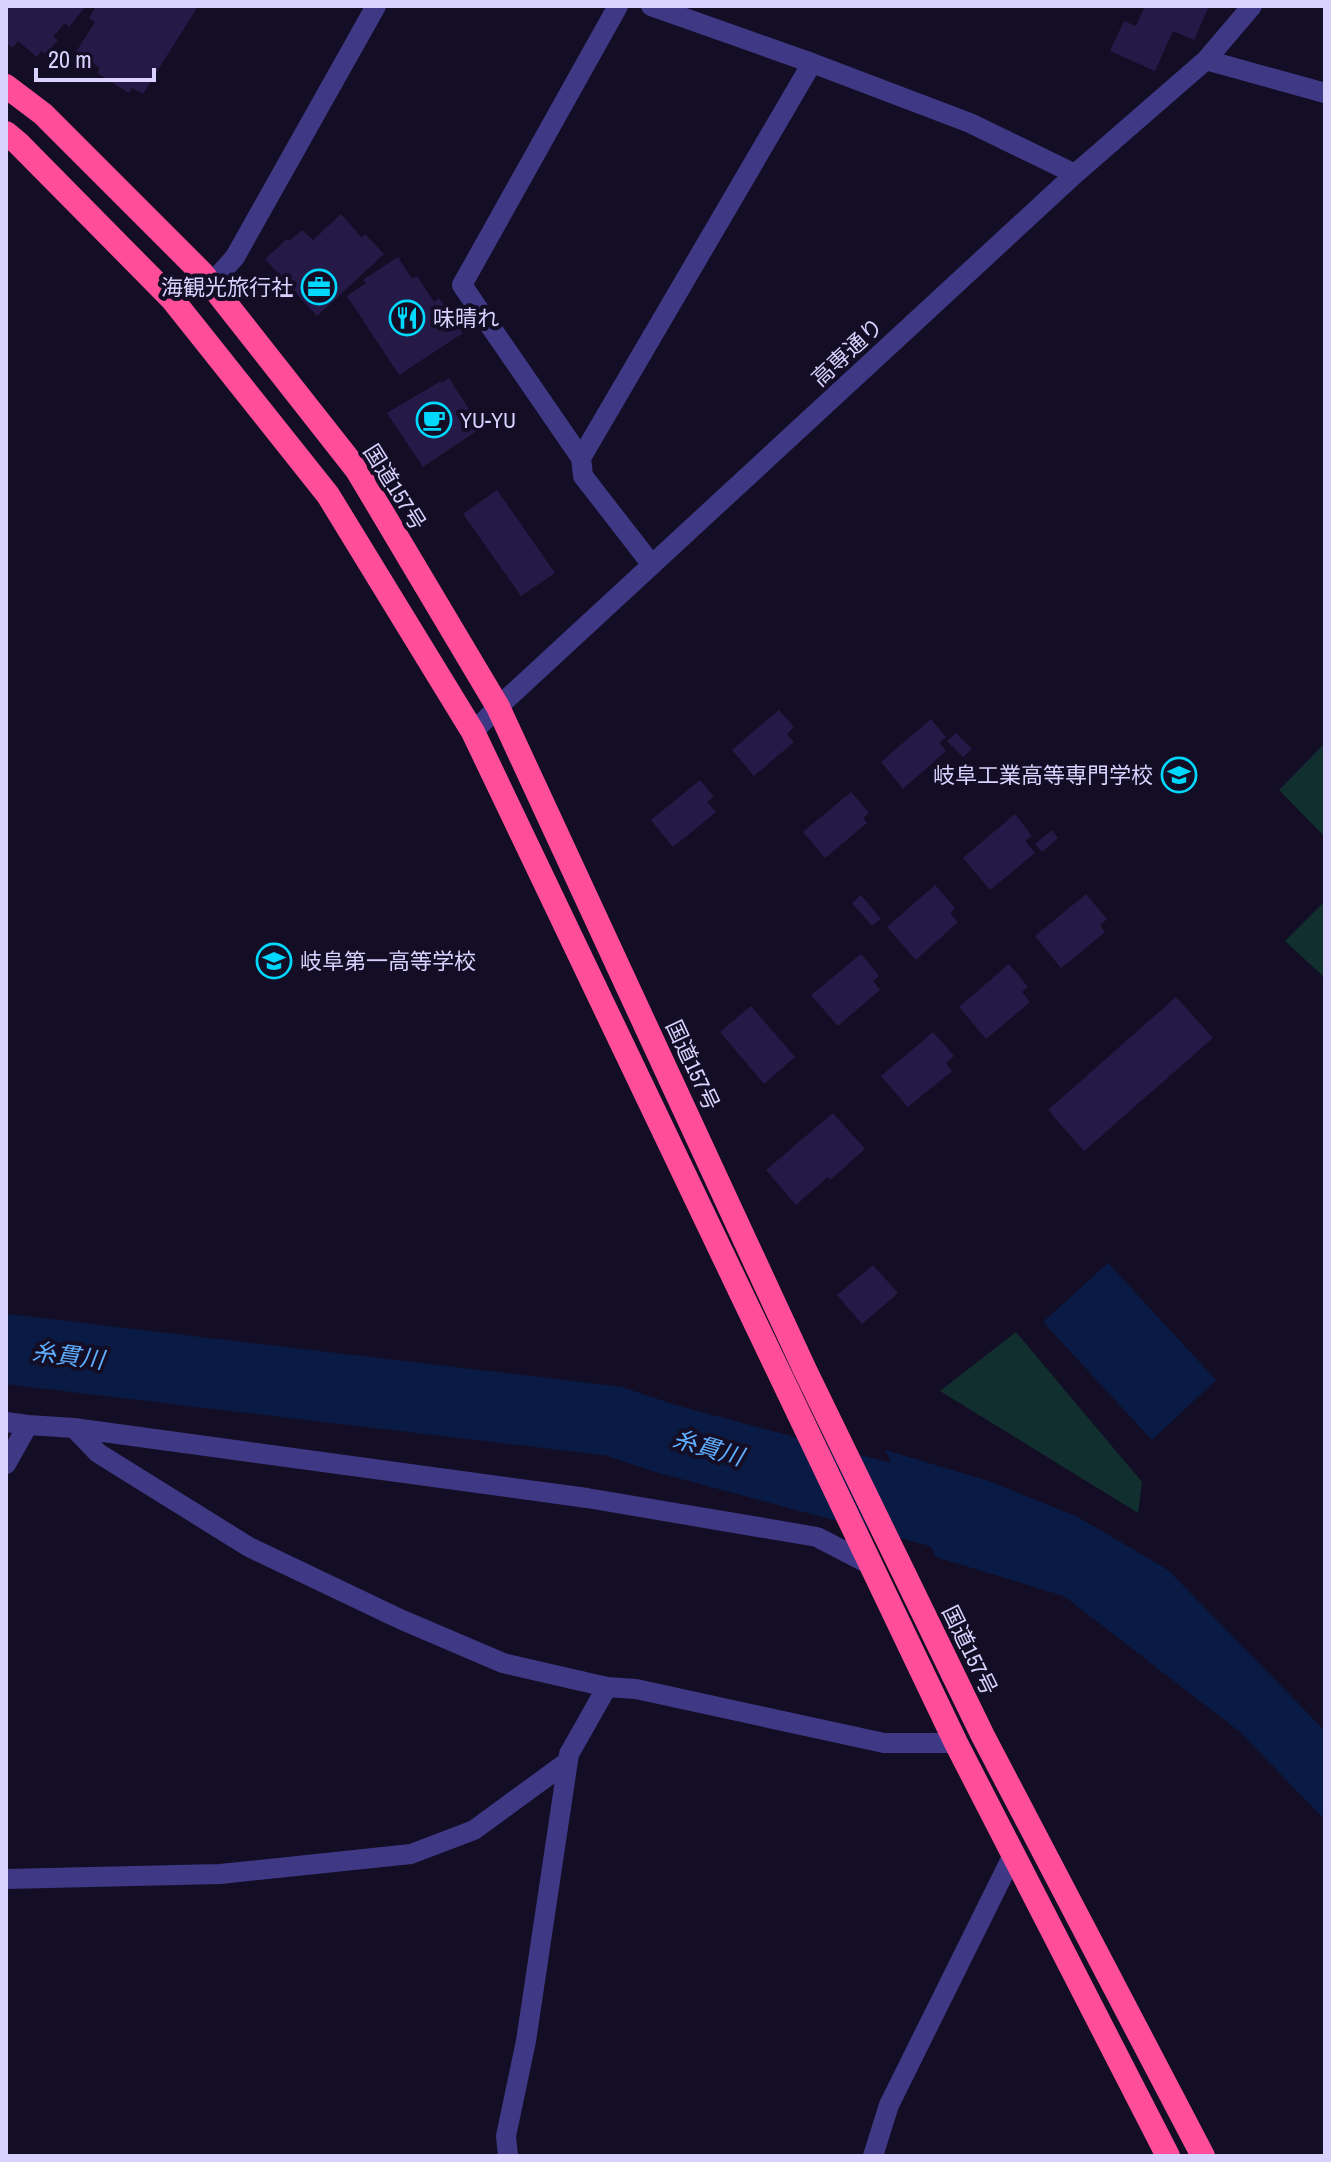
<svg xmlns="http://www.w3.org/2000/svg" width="1331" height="2162" font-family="'Archivo Narrow','Noto Sans JP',sans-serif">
<rect width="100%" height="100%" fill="#130e25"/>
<path fill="#112f2f" d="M1325,743V837L1279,790Z
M1325,901V978L1285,941Z
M1016,1332L1142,1482L1138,1513L940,1391Z"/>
<path fill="#091b44" d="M1108,1263L1216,1380L1152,1440L1043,1322Z
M885,1450L989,1481L1078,1517L1168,1570L1325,1731V1820L1240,1732L1064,1596L936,1557Z"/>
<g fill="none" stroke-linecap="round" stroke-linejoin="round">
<path stroke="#091b44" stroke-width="70" d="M6,1349L613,1421L667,1439L1005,1530"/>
</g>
<path fill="#251a47" d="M6,6H86L69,27L65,23L53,37L58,40L45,54L41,51L37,57L18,41L13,48L6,43Z
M96,6H198L143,94L132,88L129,93L97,73L100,68L76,52L95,22L89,18Z
M1145,6H1209L1194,40L1173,31L1155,71L1110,51L1124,21L1136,26Z
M341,214L361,237L365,234L384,254L317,316L265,259L287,239L289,241L302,230L313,240Z
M398,257L412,279L417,276L434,302L439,298L463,333L399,375L347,296L366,283L363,280Z
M449,378L481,428L423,467L387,413L441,381L442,383Z
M497,490L555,573L521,596L463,514Z
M779,710L794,727L787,734L794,742L754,776L732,750Z
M931,719L946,737L939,743L946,751L903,789L881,762Z
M956,733L972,749L963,757L947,741Z
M700,780L714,797L707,802L716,812L673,847L651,820Z
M851,792L869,813L863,818L867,823L825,858L803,832Z
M1015,814L1032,836L1025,841L1035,853L990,890L963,858Z
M1052,830L1058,838L1042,852L1035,844Z
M935,885L955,908L950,913L958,922L916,960L887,927Z
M1086,894L1107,919L1100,925L1105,932L1061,968L1035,936Z
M861,895L881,919L872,926L852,903Z
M861,954L879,976L873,981L880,990L838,1026L811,995Z
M1009,964L1028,987L1022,992L1030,1002L986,1039L959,1007Z
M1176,997L1213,1038L1084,1151L1048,1110Z
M751,1006L795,1057L764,1084L720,1032Z
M933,1032L954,1056L946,1063L952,1071L908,1107L881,1076Z
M833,1113L865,1149L830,1180L828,1177L796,1205L766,1170Z
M873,1265L898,1293L862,1324L837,1295Z"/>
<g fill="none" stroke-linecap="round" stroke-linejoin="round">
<path stroke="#3e3885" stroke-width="20" d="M651,6L812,63L970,123L1075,174
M1206,60L1325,93
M211,284L235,257L376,6
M581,458L462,285L618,6
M652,565L583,476L581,458L812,63
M473,732L498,707L1075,174L1206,60L1252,6
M6,1422L28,1425
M74,1428L587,1498L817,1537L871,1565
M6,1464L28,1425L74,1428L98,1453L249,1547L400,1619L503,1663L607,1687L636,1689L884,1743H956
M6,1879L220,1874L411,1854L474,1830L567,1762
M508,2156L506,2136L526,2041L569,1754L607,1687
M873,2156L889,2105L1013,1855"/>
<path stroke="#ff4d9a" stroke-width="24" d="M6,86L43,114L202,273L357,470L498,707L805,1370L983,1736L1203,2156
M6,133L18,143L172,299L328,495L473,732L956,1743L1168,2156"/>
</g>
<defs>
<g id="office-ring" transform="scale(1.8)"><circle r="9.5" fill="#130e25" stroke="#00d9fd" stroke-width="1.5"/><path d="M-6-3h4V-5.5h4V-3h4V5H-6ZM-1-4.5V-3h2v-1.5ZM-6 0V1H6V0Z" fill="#00d9fd"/></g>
<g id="restaurant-ring" transform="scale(1.8)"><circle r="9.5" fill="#130e25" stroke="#00d9fd" stroke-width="1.5"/><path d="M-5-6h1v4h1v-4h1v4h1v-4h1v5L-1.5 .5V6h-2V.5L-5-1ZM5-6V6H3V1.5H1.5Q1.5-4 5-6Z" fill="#00d9fd"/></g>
<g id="cafe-ring" transform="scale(1.8)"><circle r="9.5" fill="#130e25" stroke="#00d9fd" stroke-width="1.5"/><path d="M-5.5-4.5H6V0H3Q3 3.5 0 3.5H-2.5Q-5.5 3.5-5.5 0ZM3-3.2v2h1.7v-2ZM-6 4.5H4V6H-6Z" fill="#00d9fd"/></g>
<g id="university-ring" transform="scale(1.8)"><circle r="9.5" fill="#130e25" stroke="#00d9fd" stroke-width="1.5"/><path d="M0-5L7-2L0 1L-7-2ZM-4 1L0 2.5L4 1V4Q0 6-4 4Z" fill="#00d9fd"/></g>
<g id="school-ring" transform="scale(1.8)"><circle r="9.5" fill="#130e25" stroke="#00d9fd" stroke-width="1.5"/><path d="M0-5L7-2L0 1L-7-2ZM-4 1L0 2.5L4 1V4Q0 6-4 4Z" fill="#00d9fd"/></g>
</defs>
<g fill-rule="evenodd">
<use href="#office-ring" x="319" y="287"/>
<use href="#restaurant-ring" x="407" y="318"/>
<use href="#cafe-ring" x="434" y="420"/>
<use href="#university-ring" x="1179" y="775"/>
<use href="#school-ring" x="274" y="961"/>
</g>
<g text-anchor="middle" stroke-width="8" stroke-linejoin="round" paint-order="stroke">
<g font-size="22" fill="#d9d2ff" stroke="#130e25" text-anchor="start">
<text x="293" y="295" text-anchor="end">海観光旅行社</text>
<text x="433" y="326">味晴れ</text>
<text x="460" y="428">YU-YU</text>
<text x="1153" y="783" text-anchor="end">岐阜工業高等専門学校</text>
<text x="300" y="969">岐阜第一高等学校</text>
</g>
<g font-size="22" fill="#d9d2ff" stroke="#130e25">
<text transform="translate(847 352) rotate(-43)" y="8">高専通り</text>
<text transform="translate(395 487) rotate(58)" y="8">国道157号</text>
<text transform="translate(693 1065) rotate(65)" y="8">国道157号</text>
<text transform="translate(970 1650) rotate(64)" y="8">国道157号</text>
</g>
<g font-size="24" font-style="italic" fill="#60aeff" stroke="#130e25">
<text transform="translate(68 1356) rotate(7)" y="8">糸貫川</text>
<text transform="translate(708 1448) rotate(16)" y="8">糸貫川</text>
</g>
</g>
<rect width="1331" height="2162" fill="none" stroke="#d9d2ff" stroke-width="16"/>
<path d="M36 68v12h118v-12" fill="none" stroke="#d9d2ff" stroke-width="4"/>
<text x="48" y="68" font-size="24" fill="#d9d2ff" stroke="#130e25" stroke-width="6" paint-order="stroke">20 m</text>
</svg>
